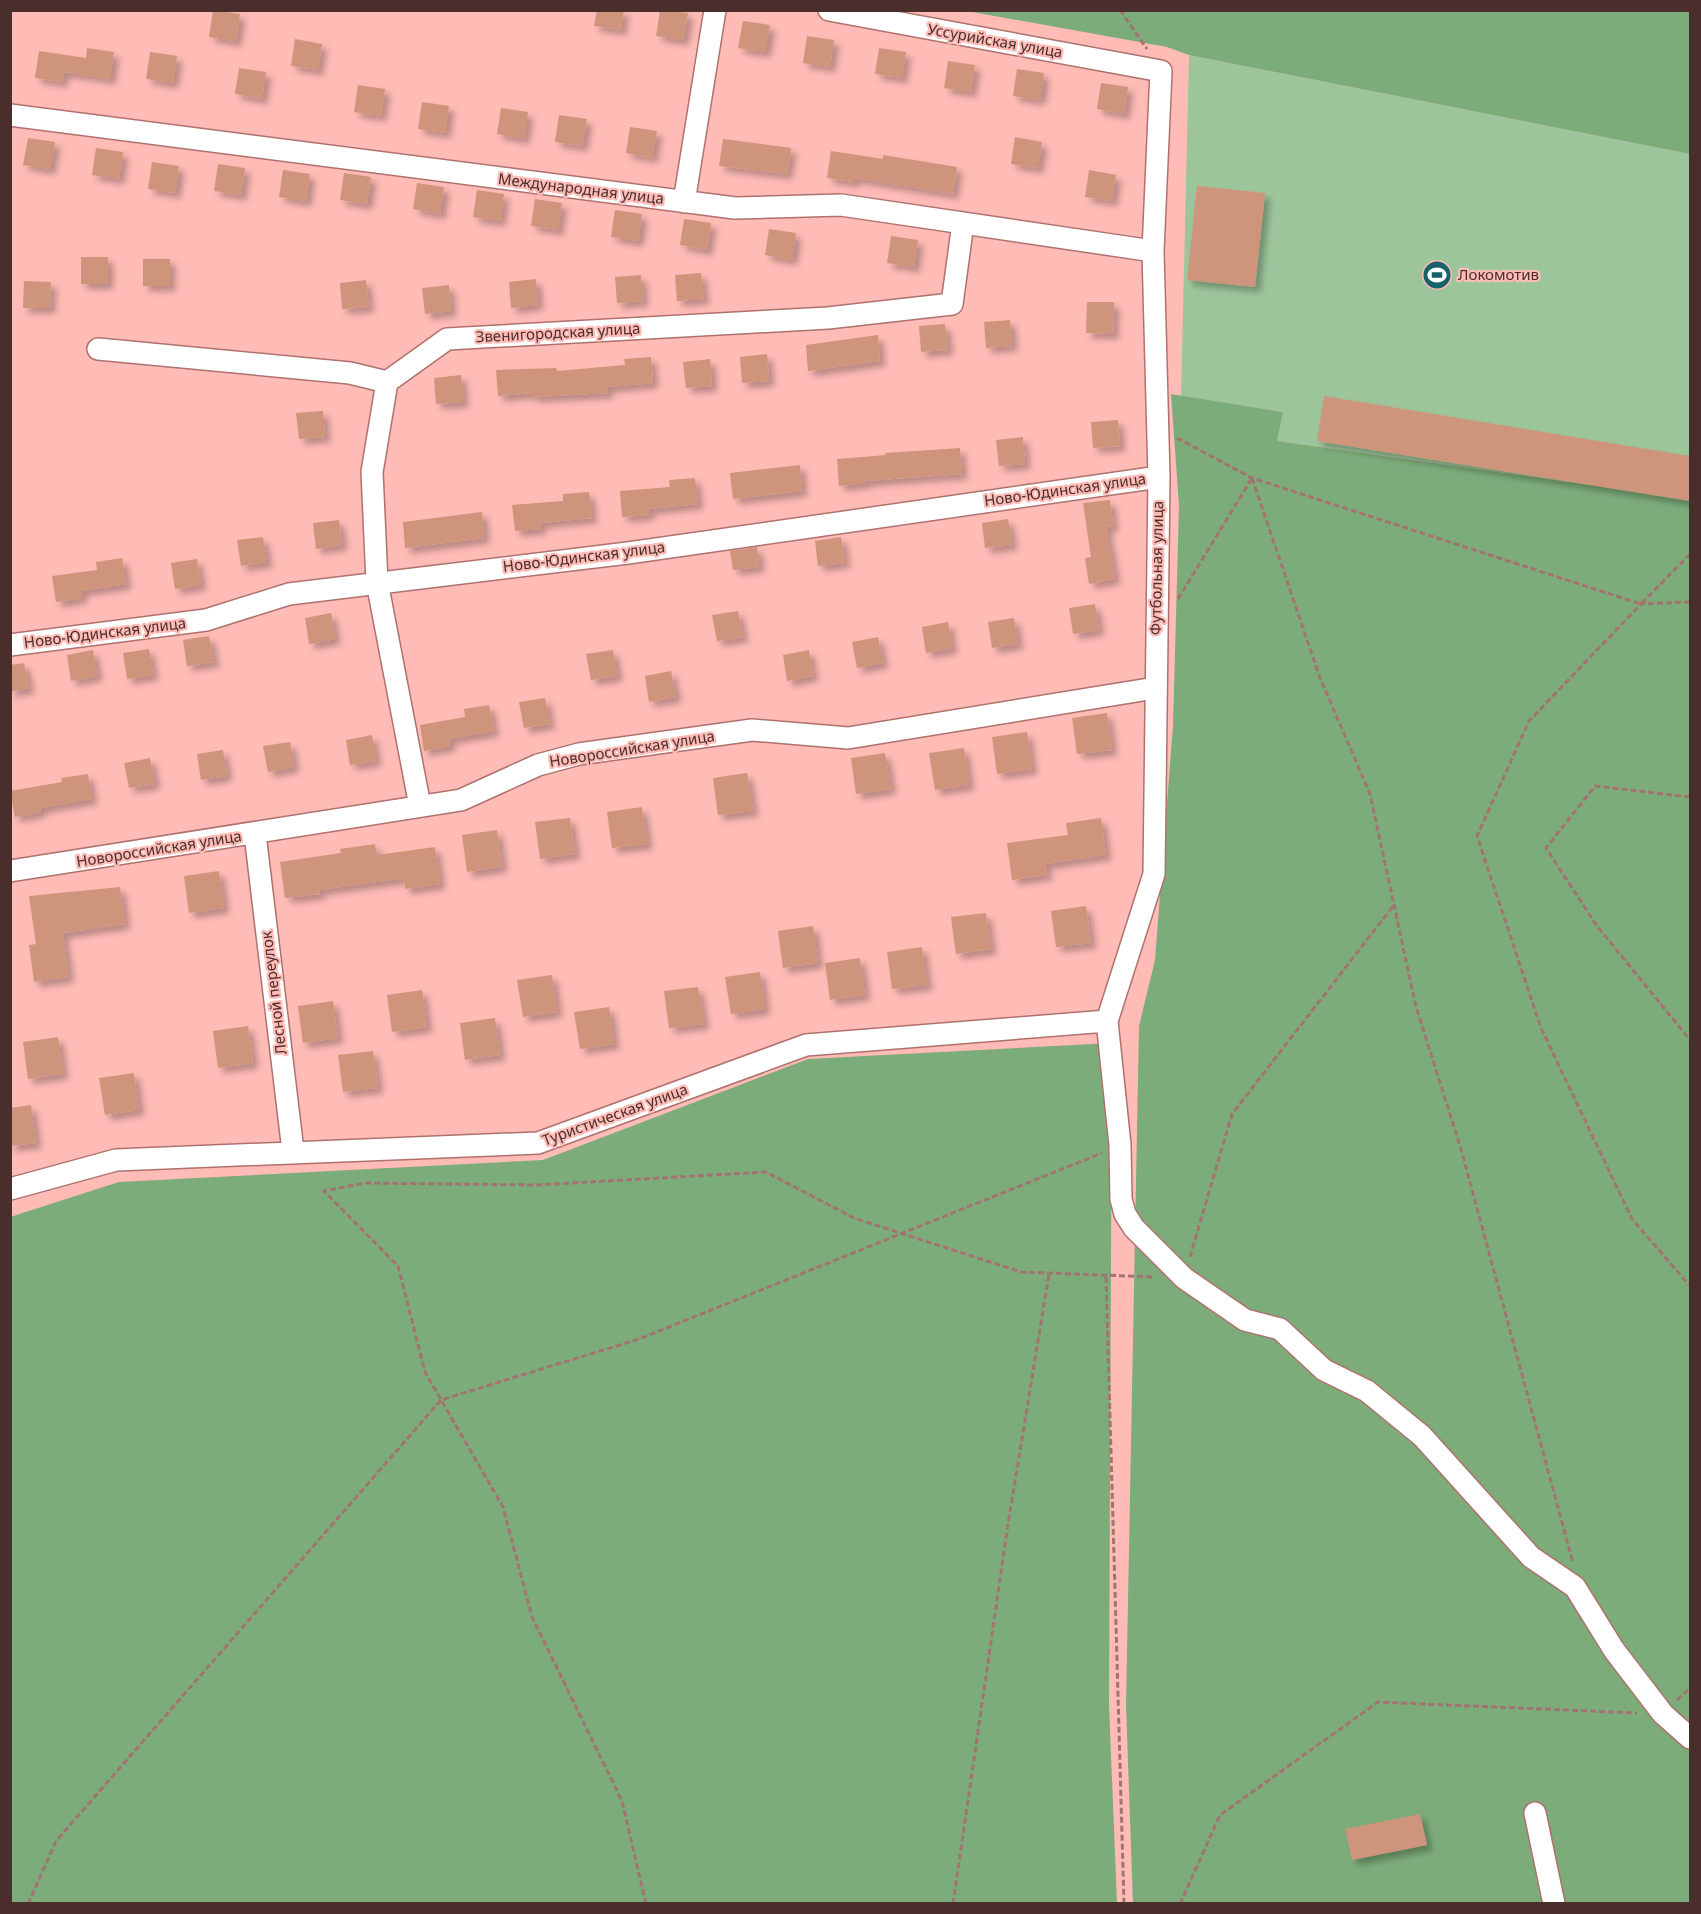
<svg xmlns="http://www.w3.org/2000/svg" width="1701" height="1914" font-family="'Noto Sans',sans-serif">
<defs>
<filter id="shadow"><feDropShadow dx="5.5" dy="5.5" stdDeviation="3" flood-color="#0004"/></filter>
</defs>
<rect width="100%" height="100%" fill="#ffbbb6"/>
<path fill="#9dc59b" d="M1189,55L1690,154V499L1277,441L1282,412L1181,396Z"/>
<path fill="#7dac7b" d="M967,11H1690V154L1189,55L1167,47Z
M1171,394L1283,412L1277,441L1690,499V1903L1133,1904L1126,1705L1139,1026L1155,960L1173,725L1179,506Z
M1112,1043L1109,1705L1117,1903H11L10,1217L119,1182L543,1160L808,1059Z"/>
<path fill="#cf947b" filter="url(#shadow)" d="M213,10L240,14L236,41L209,37Z
M597,10H624L621,30L594,26Z
M660,10L688,13L683,40L656,36Z
M743,21L770,25L765,52L738,48Z
M807,36L834,40L830,67L803,63Z
M295,39L322,44L318,70L291,66Z
M87,48L114,52L110,79L64,72L62,82L35,78L39,51L86,58Z
M879,48L906,52L902,78L875,74Z
M150,52L177,56L173,83L146,79Z
M948,61L975,65L971,92L944,88Z
M239,68L266,72L262,99L235,94Z
M1017,69L1044,73L1040,100L1013,96Z
M1101,83L1128,87L1124,114L1097,109Z
M358,85L385,89L381,116L354,112Z
M422,102L449,106L445,133L418,129Z
M501,108L528,112L524,139L497,134Z
M559,115L587,119L582,146L555,142Z
M630,127L657,131L652,158L626,153Z
M1015,137L1042,142L1038,168L1011,164Z
M28,138L55,142L50,169L23,165Z
M723,139L791,148L787,174L719,166Z
M96,148L123,152L119,179L92,175Z
M831,151L883,159V155L957,167L953,194L854,178V182L827,178Z
M152,162L179,166L175,193L148,189Z
M218,164L245,168L241,195L214,191Z
M283,170L310,174L306,201L279,197Z
M1089,170L1116,175L1112,201L1085,197Z
M344,173L371,177L367,204L340,200Z
M417,183L444,187L440,214L413,209Z
M1197,186L1265,193L1255,287L1187,280Z
M477,190L504,194L500,221L473,217Z
M535,199L562,203L558,230L531,226Z
M615,210L642,214L638,241L611,237Z
M684,219L711,223L707,250L680,245Z
M769,229L796,233L792,260L765,255Z
M891,236L918,240L914,267L887,263Z
M81,257H108V284H81Z
M143,259H170V286H143Z
M701,273L704,299L677,301L675,275Z
M641,275L643,301L617,303L615,277Z
M536,279L538,305L511,308L509,282Z
M366,280L369,307L342,309L340,283Z
M24,281L51,282L50,308H23Z
M449,285L451,311L425,314L422,288Z
M1087,302H1114L1113,334L1086,333Z
M1010,320L1012,346L986,348L984,322Z
M945,324L948,350L921,352L919,326Z
M878,335L880,361L808,371L806,345Z
M767,354L769,381L742,383L740,357Z
M651,357L653,383L607,387L608,393L532,397V393L498,396L496,370L556,368L557,371L625,365L624,359Z
M710,359L712,386L686,388L683,362Z
M461,375L463,402L436,404L434,378Z
M1324,396L1690,456V501L1317,441Z
M323,411L325,437L299,439L296,413Z
M1118,420L1120,446L1093,448L1091,422Z
M1023,437L1025,464L999,466L996,440Z
M960,448L962,474L865,481V483L839,486L837,459L886,455L885,453Z
M800,465L802,491L733,499L730,473Z
M695,478L698,504L648,509L649,515L622,517L620,491L670,487L669,480Z
M589,492L592,518L540,523L541,529L515,531L512,505L563,501V494Z
M1110,500L1113,526L1106,527L1115,579L1089,584L1085,558L1091,557L1083,503Z
M482,512L484,538L405,548L403,522Z
M1008,519L1012,545L985,548L982,523Z
M339,520L342,545L316,549L313,523Z
M263,537L267,562L241,566L237,540Z
M841,537L845,563L818,566L815,541Z
M757,547L759,567L733,570L730,551Z
M122,558L126,584L81,591L82,598L56,602L52,576L97,570L96,562Z
M197,559L201,585L175,589L171,563Z
M1095,604L1099,630L1073,634L1069,608Z
M738,611L743,637L717,641L712,615Z
M331,613L335,639L309,644L305,618Z
M1014,618L1018,644L992,648L988,622Z
M948,622L952,648L926,653L922,627Z
M209,636L214,662L187,666L183,640Z
M878,637L883,663L857,668L852,642Z
M149,649L153,675L127,679L123,653Z
M93,650L97,676L71,681L67,655Z
M613,650L617,676L591,680L586,654Z
M809,650L813,676L787,681L783,655Z
M24,663L29,688L10,692V665Z
M671,671L676,697L649,702L645,676Z
M545,698L550,724L524,728L519,702Z
M489,705L494,731L449,739L450,746L424,751L420,725L465,717L464,709Z
M1107,713L1112,750L1077,754L1072,718Z
M1027,732L1032,769L997,774L992,737Z
M372,735L376,761L350,765L346,740Z
M290,742L294,767L268,772L263,746Z
M964,748L969,785L935,790L929,753Z
M223,750L227,776L201,780L197,754Z
M885,753L891,789L856,794L851,758Z
M150,758L155,784L129,788L124,763Z
M747,773L753,811L718,815L713,778Z
M88,774L92,799L40,808L41,812L15,817L10,791L62,782L61,778Z
M642,807L647,844L612,848L607,812Z
M570,818L575,854L540,859L535,822Z
M1101,818L1106,855L1045,864L1047,875L1012,880L1007,843L1068,835L1066,823Z
M497,830L502,867L467,872L462,835Z
M375,844L377,855L435,847L440,884L405,889L404,878L319,890L320,894L285,898L280,862L341,853L340,849Z
M219,871L224,908L189,913L184,876Z
M120,887L125,924L63,933L69,977L34,982L29,945L36,944L29,896Z
M1086,906L1091,943L1056,947L1051,911Z
M986,913L991,949L956,954L951,917Z
M813,926L818,963L783,968L778,931Z
M922,947L927,985L892,989L887,952Z
M860,958L865,995L830,1000L825,963Z
M760,972L765,1009L731,1014L725,977Z
M552,975L557,1012L523,1017L517,980Z
M698,987L704,1024L669,1028L664,991Z
M422,990L427,1027L392,1032L387,995Z
M333,1001L338,1038L303,1043L298,1006Z
M609,1007L614,1044L580,1049L574,1012Z
M495,1018L500,1055L465,1060L460,1023Z
M248,1026L253,1063L218,1068L213,1031Z
M58,1037L63,1074L28,1079L23,1042Z
M373,1051L378,1088L343,1092L338,1055Z
M134,1073L139,1110L105,1115L99,1078Z
M31,1105L36,1143L10,1146V1108Z
M1420,1814L1427,1845L1352,1860L1345,1829Z"/>
<g fill="none" stroke-linecap="round" stroke-linejoin="round">
<g stroke="#af716d" stroke-width="24">
<path id="minor" d="M829,10L1161,71L1153,251L1159,477L1154,874L1107,1021L1120,1145L1121,1199L1125,1214L1134,1228L1184,1278L1245,1320L1280,1329L1324,1370L1367,1391L1422,1436L1531,1557L1575,1587L1614,1650L1663,1714L1690,1738
M10,115L735,208L841,205L1153,251
M684,202L715,10
M98,349L350,373L387,382L447,339L828,318L952,304L963,223
M387,382L372,472L377,582L420,806
M10,645L206,620L289,594L628,553L1159,477
M255,834L293,1151
M10,871L461,800L538,765L579,754L752,730L848,738L1155,688
M10,1189L116,1160L538,1143L806,1045L1107,1021
M1535,1813L1554,1904"/>
</g>
<path stroke="#a27370" stroke-width="3" stroke-dasharray="6 3" stroke-linecap="butt" d="M1120,10L1147,49
M1177,438L1252,478L1641,604L1690,554
M1252,478L1320,678L1370,794L1416,1007L1461,1149L1573,1563
M1178,599L1252,478
M1690,602L1641,604L1529,721L1477,836L1541,1028L1632,1219L1690,1286
M1690,797L1595,786L1546,848L1597,926L1690,1040
M1190,1257L1232,1114L1394,905
M1106,1277L1124,1904
M1677,1700L1690,1688
M28,1904L56,1841L441,1400L639,1339L1102,1153
M646,1904L622,1801L532,1617L503,1507L425,1372L398,1266L324,1191L365,1183L536,1185L766,1172L854,1218L1021,1272L1154,1277
M953,1904L1008,1524L1049,1274
M1180,1904L1220,1815L1378,1702L1637,1713"/>
<use href="#minor" stroke="#fff" stroke-width="21"/>
</g>
<defs>
<g id="stadium-disc" transform="scale(1.5)"><circle r="9.5" fill="#14636a" stroke="#ffbbb6"/><path d="M0-5a6.5 5 0 1 0 0 10a6.5 5 0 1 0 0-10ZM-3.5-1.8h7v3.6h-7Z" fill="#fff"/></g>
</defs>
<g fill-rule="evenodd">
<use href="#stadium-disc" x="1437" y="275"/>
</g>
<g text-anchor="middle" stroke-width="4.5" stroke-linejoin="round" paint-order="stroke">
<g font-size="15" fill="#492e2c" stroke="#ffbbb6">
<text transform="translate(995 41) rotate(10)" y="5">Уссурийская улица</text>
<text transform="translate(581 189) rotate(7)" y="5">Международная улица</text>
<text transform="translate(558 333) rotate(-3)" y="5">Звенигородская улица</text>
<text transform="translate(1065 490) rotate(-8)" y="5">Ново-Юдинская улица</text>
<text transform="translate(584 557) rotate(-7)" y="5">Ново-Юдинская улица</text>
<text transform="translate(1157 568) rotate(-89)" y="5">Футбольная улица</text>
<text transform="translate(105 633) rotate(-7)" y="5">Ново-Юдинская улица</text>
<text transform="translate(632 749) rotate(-9)" y="5">Новороссийская улица</text>
<text transform="translate(159 849) rotate(-9)" y="5">Новороссийская улица</text>
<text transform="translate(274 993) rotate(-97)" y="5">Лесной переулок</text>
<text transform="translate(615 1115) rotate(-20)" y="5">Туристическая улица</text>
</g>
<g font-size="15" fill="#492e2c" stroke="#ffbbb6" text-anchor="start">
<text x="1458" y="280">Локомотив</text>
</g>
</g>
<rect width="1701" height="1914" fill="none" stroke="#492e2c" stroke-width="24"/>
</svg>
